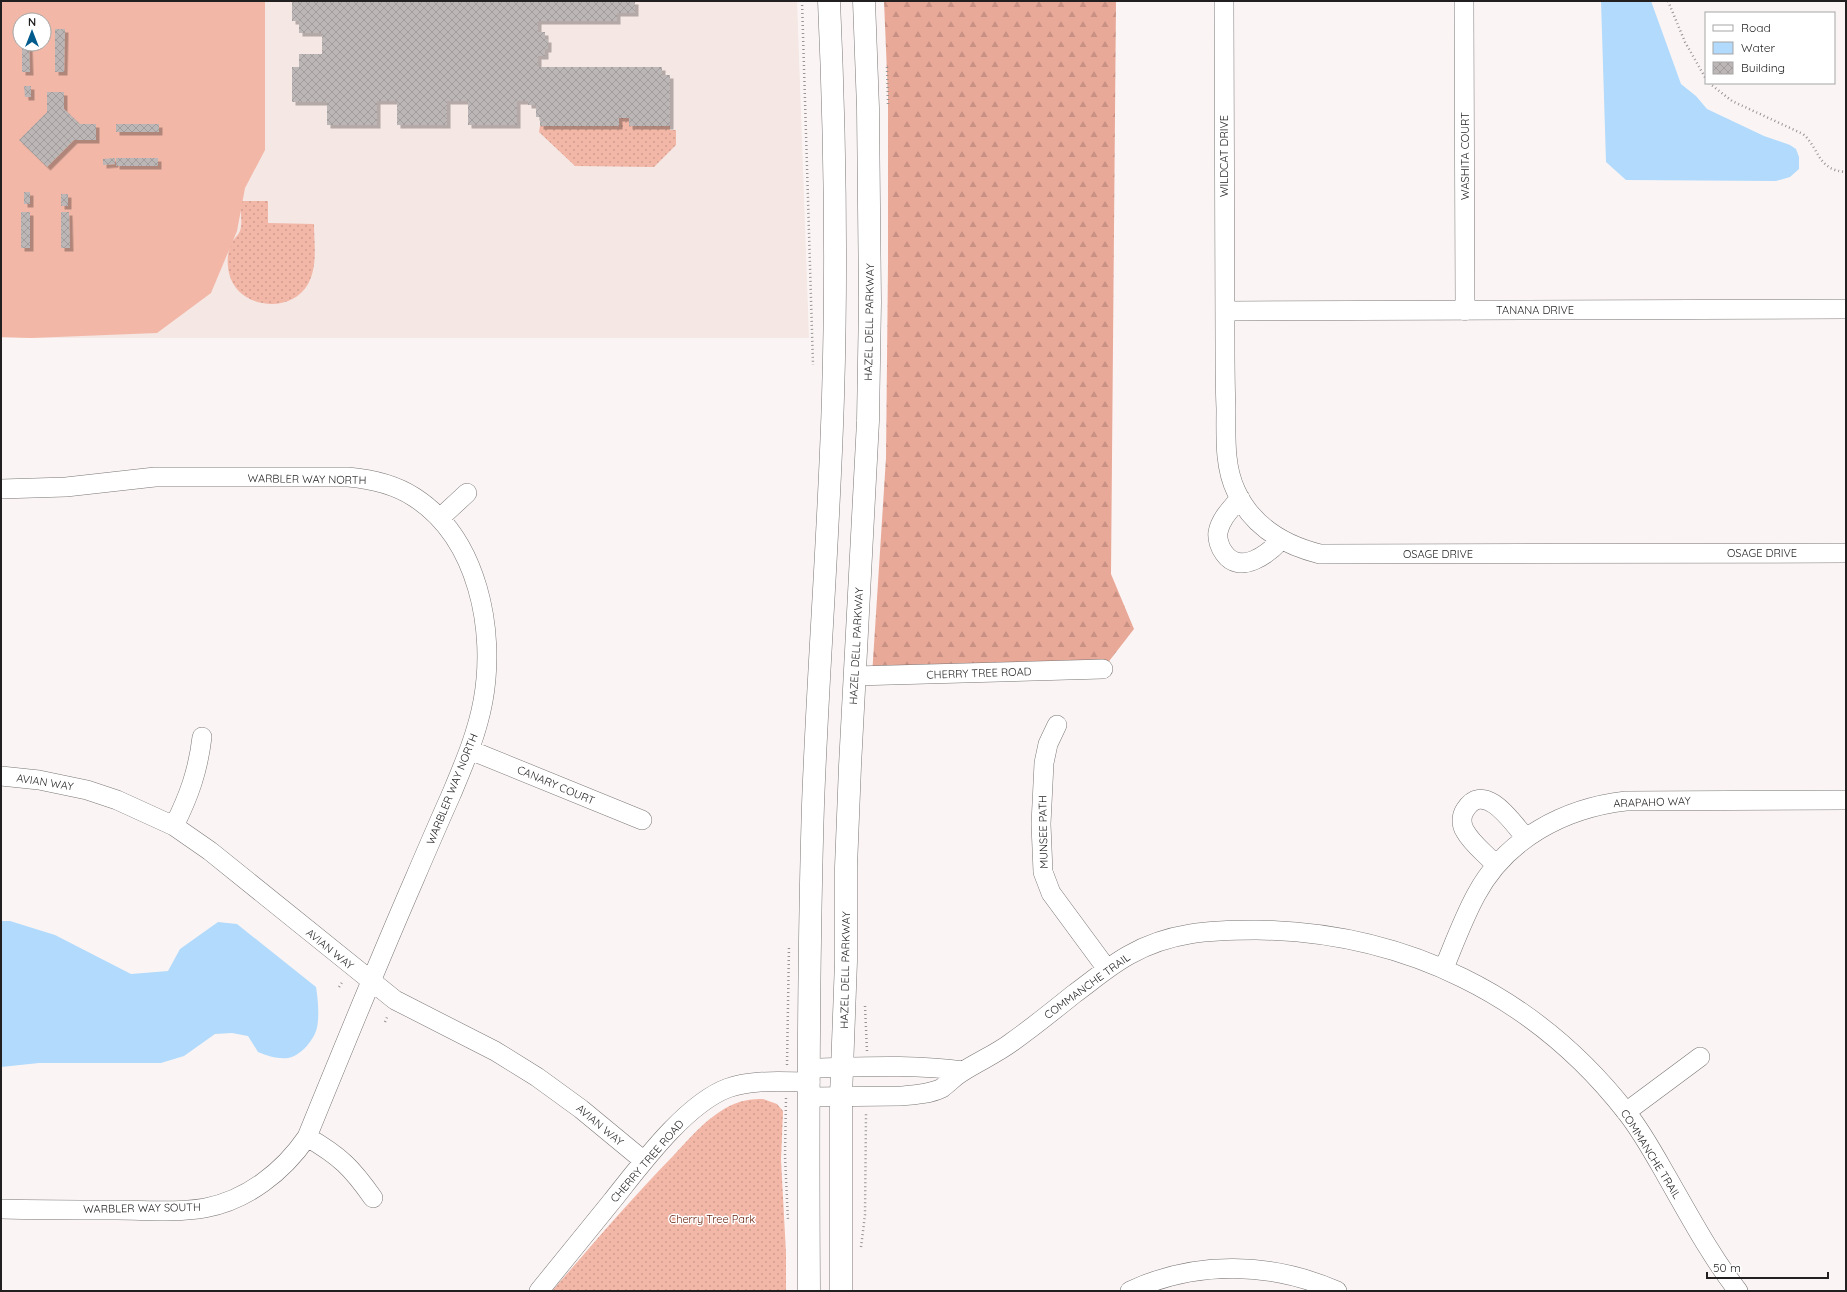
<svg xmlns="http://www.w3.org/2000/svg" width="1847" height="1292" font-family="Quicksand,sans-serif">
<defs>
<pattern id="grass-dots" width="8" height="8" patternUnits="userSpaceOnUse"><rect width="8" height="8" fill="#f2b7a7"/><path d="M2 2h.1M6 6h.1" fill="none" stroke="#cf9d8f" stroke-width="1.8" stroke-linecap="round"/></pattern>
<pattern id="forest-firs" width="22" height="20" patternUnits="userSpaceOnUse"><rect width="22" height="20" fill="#e9a999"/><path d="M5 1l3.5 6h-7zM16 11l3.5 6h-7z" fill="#c89183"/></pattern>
<pattern id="building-cross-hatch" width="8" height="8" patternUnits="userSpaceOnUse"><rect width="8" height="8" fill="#bcb7b6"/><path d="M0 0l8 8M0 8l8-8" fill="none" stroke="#a19d9c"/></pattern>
<filter id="shadow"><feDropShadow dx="3.5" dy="3.5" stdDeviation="0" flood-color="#0004"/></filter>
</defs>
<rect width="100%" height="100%" fill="#faf5f4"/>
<path fill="#f5e7e3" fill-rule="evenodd" d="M1,1H797L809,338H1ZM20,20H44V44H20Z"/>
<path fill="url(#grass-dots)" d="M619,118H629V126H670V130H676V145L654,167L575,166L539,132L540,126H619Z
M240,201H268V223L314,224C314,243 318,266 308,284C291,315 237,309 229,273C227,264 227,253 231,244C233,239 238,236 240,231C243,223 240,209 240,201Z
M763,1099L777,1104L783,1111L781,1160L786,1253V1291H552C592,1245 631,1199 674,1155C691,1137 710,1114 734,1104C743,1100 753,1099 763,1099Z"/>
<path fill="url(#forest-firs)" d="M884,1H1116L1111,574L1134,629L1103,669L872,676L886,458L888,263V97Z"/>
<path fill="#f2b7a7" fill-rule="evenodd" d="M1,1H265V150L245,188L237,231L211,293L157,333L31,338L1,337ZM20,20H44V44H20Z"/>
<path fill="#b1dafc" d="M1601,1H1651L1681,84L1696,96L1707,109L1764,136L1790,145L1796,149L1799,157V169L1790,177L1776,181L1626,180L1606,162Z
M1,921H10L55,935L131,974L168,971L180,949L218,922L237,924L316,987C318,999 320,1019 316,1031C312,1042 300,1056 288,1058C277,1059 268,1056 258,1052L248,1036L232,1033L215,1034L184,1056L161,1063H39L1,1067Z"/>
<path fill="url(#building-cross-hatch)" filter="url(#shadow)" d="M292,1H635V13H617V21H538V32H545V39H548V49H545V56H538V67H662V75H670V126H629V118H619V126H540V117H536V105H528V101H517V125H468V101H447V125H397V101H377V125H327V102H292V67H299V54H322V33H299V21H292Z
M55,29H65L64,72H55Z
M22,44H29L30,72H22Z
M24,86H31V97H25Z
M47,92H64V109L80,124H96V140H74L47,167L19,140L47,112Z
M116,124H159V132H116Z
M115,158V164L103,165V159Z
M116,158H158V166H116Z
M24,192H30V204H24Z
M61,194H68V206H61Z
M21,212H30V248H21Z
M61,212H69L70,248H61Z"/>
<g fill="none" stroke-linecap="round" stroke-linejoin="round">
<g stroke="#7a7675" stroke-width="20">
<path id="minor" d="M1224,1C1225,115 1224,228 1225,342C1225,364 1225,386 1226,408C1226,436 1224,466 1236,491C1252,526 1284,545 1320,554L1846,553
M1464,1L1465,311
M1225,311L1846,309
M1,489L66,487L155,477H348C371,479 394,484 414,497C478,538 496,630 483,701C477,734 464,764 451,795C438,824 426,852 414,880C377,965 342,1051 307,1137C283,1172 247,1200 205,1208C176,1213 145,1210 117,1210C78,1210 40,1210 1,1209
M1240,498C1231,509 1221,518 1218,532C1217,539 1220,548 1224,553C1240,576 1268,554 1281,540
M440,518L467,493
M855,676L1103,669
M1057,725L1048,744L1044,763L1041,824L1043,872L1051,893L1107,969
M470,750L642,820
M1,776L39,780L87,790L117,800L174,826L210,851L395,1000L495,1051L537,1077L581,1109L644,1161
M174,826C189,796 198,771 202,737
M1496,865C1486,854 1472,844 1465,831C1461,825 1461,816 1465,810C1484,779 1513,823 1525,837
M1444,968C1454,944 1463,919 1476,895C1506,839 1564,808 1626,801L1846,800
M809,1068C861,1067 912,1064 963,1071
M809,1097L901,1096C914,1095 930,1094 942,1088C949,1083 955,1076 962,1072C979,1061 996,1054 1012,1042C1033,1027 1053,1011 1074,994C1092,981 1109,966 1129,955C1169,932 1211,930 1256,930C1405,932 1535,995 1627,1113C1642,1132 1654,1154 1666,1175C1689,1215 1710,1255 1738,1291
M1626,1112L1700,1057
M307,1137C340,1156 352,1168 373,1198
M539,1291C563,1261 588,1231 612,1201C640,1166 685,1104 728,1088C753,1079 784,1082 810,1082
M1130,1291C1196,1260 1271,1262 1337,1291"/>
</g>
<g stroke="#7a7675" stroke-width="23">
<path id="major" d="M809,1291C808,1129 808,967 813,805C818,669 829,533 833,397C837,265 835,133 829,1
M841,1291V1097L846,961V867L850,766L868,421L870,302L868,108L864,1"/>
</g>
<path stroke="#999594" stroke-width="2.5" stroke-dasharray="1 3" stroke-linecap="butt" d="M802,1L813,365
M1668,1L1685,42L1706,79
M887,67L888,104
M1709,83L1732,101L1803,134C1820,149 1817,170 1846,172
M339,987L343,981
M865,1006L867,1051
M385,1022L388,1015
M787,1065L789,946
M786,1098L785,1156L788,1221
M861,1247L865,1215L866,1114"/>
<use href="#minor" stroke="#fff" stroke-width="19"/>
<use href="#major" stroke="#fff" stroke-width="22"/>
</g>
<g text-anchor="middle" stroke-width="3" stroke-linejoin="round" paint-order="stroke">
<g font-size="11" fill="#211f1f" stroke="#fff">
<text transform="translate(1224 156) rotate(-90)" y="4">WILDCAT DRIVE</text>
<text transform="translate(1465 156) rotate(-90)" y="4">WASHITA COURT</text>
<text x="1535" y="314">TANANA DRIVE</text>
<text transform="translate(869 322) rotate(-89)" y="4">HAZEL DELL PARKWAY</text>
<text transform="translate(307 479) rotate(1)" y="4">WARBLER WAY NORTH</text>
<text x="1762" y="557">OSAGE DRIVE</text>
<text x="1438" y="558">OSAGE DRIVE</text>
<text transform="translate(856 646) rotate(-87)" y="4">HAZEL DELL PARKWAY</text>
<text transform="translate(979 673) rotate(-2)" y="4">CHERRY TREE ROAD</text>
<text transform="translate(45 782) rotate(9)" y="4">AVIAN WAY</text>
<text transform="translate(556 785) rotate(23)" y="4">CANARY COURT</text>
<text transform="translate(452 789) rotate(-68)" y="4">WARBLER WAY NORTH</text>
<text transform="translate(1652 802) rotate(-2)" y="4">ARAPAHO WAY</text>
<text transform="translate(1043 832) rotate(-91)" y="4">MUNSEE PATH</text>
<text transform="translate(330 949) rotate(39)" y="4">AVIAN WAY</text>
<text transform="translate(845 970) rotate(-89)" y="4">HAZEL DELL PARKWAY</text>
<text transform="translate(1087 986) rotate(-36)" y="4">COMMANCHE TRAIL</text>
<text transform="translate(600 1125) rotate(40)" y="4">AVIAN WAY</text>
<text transform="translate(1651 1154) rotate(58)" y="4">COMMANCHE TRAIL</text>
<text transform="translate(647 1161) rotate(-49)" y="4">CHERRY TREE ROAD</text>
<text transform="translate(142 1208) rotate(-1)" y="4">WARBLER WAY SOUTH</text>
</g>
<g font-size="11" fill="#621805" stroke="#fff">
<text x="712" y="1223">Cherry Tree Park</text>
</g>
</g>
<rect width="1847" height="1292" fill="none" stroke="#211f1f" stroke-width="4"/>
<rect x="1705" y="12" width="130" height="72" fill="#ffffff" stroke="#a6a5a5"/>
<rect x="1713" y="25" width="20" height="6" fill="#ffffff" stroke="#a6a5a5"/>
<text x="1741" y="32" font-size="12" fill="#211f1f">Road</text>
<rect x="1713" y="42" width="20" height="12" fill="#b1dafc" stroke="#a6a5a5"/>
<text x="1741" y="52" font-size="12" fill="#211f1f">Water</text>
<rect x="1713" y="62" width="20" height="12" fill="url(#building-cross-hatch)" stroke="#a6a5a5"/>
<text x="1741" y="72" font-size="12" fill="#211f1f">Building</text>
<g transform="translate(32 32)"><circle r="19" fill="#ffffff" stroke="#a6a5a5"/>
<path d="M0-3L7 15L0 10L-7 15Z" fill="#015a8c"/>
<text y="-6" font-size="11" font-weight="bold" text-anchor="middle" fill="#211f1f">N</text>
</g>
<path d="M1707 1272v6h121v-6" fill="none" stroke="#211f1f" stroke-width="2"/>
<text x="1713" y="1272" font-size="12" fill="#211f1f" stroke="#ffffff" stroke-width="3" paint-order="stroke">50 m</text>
</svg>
